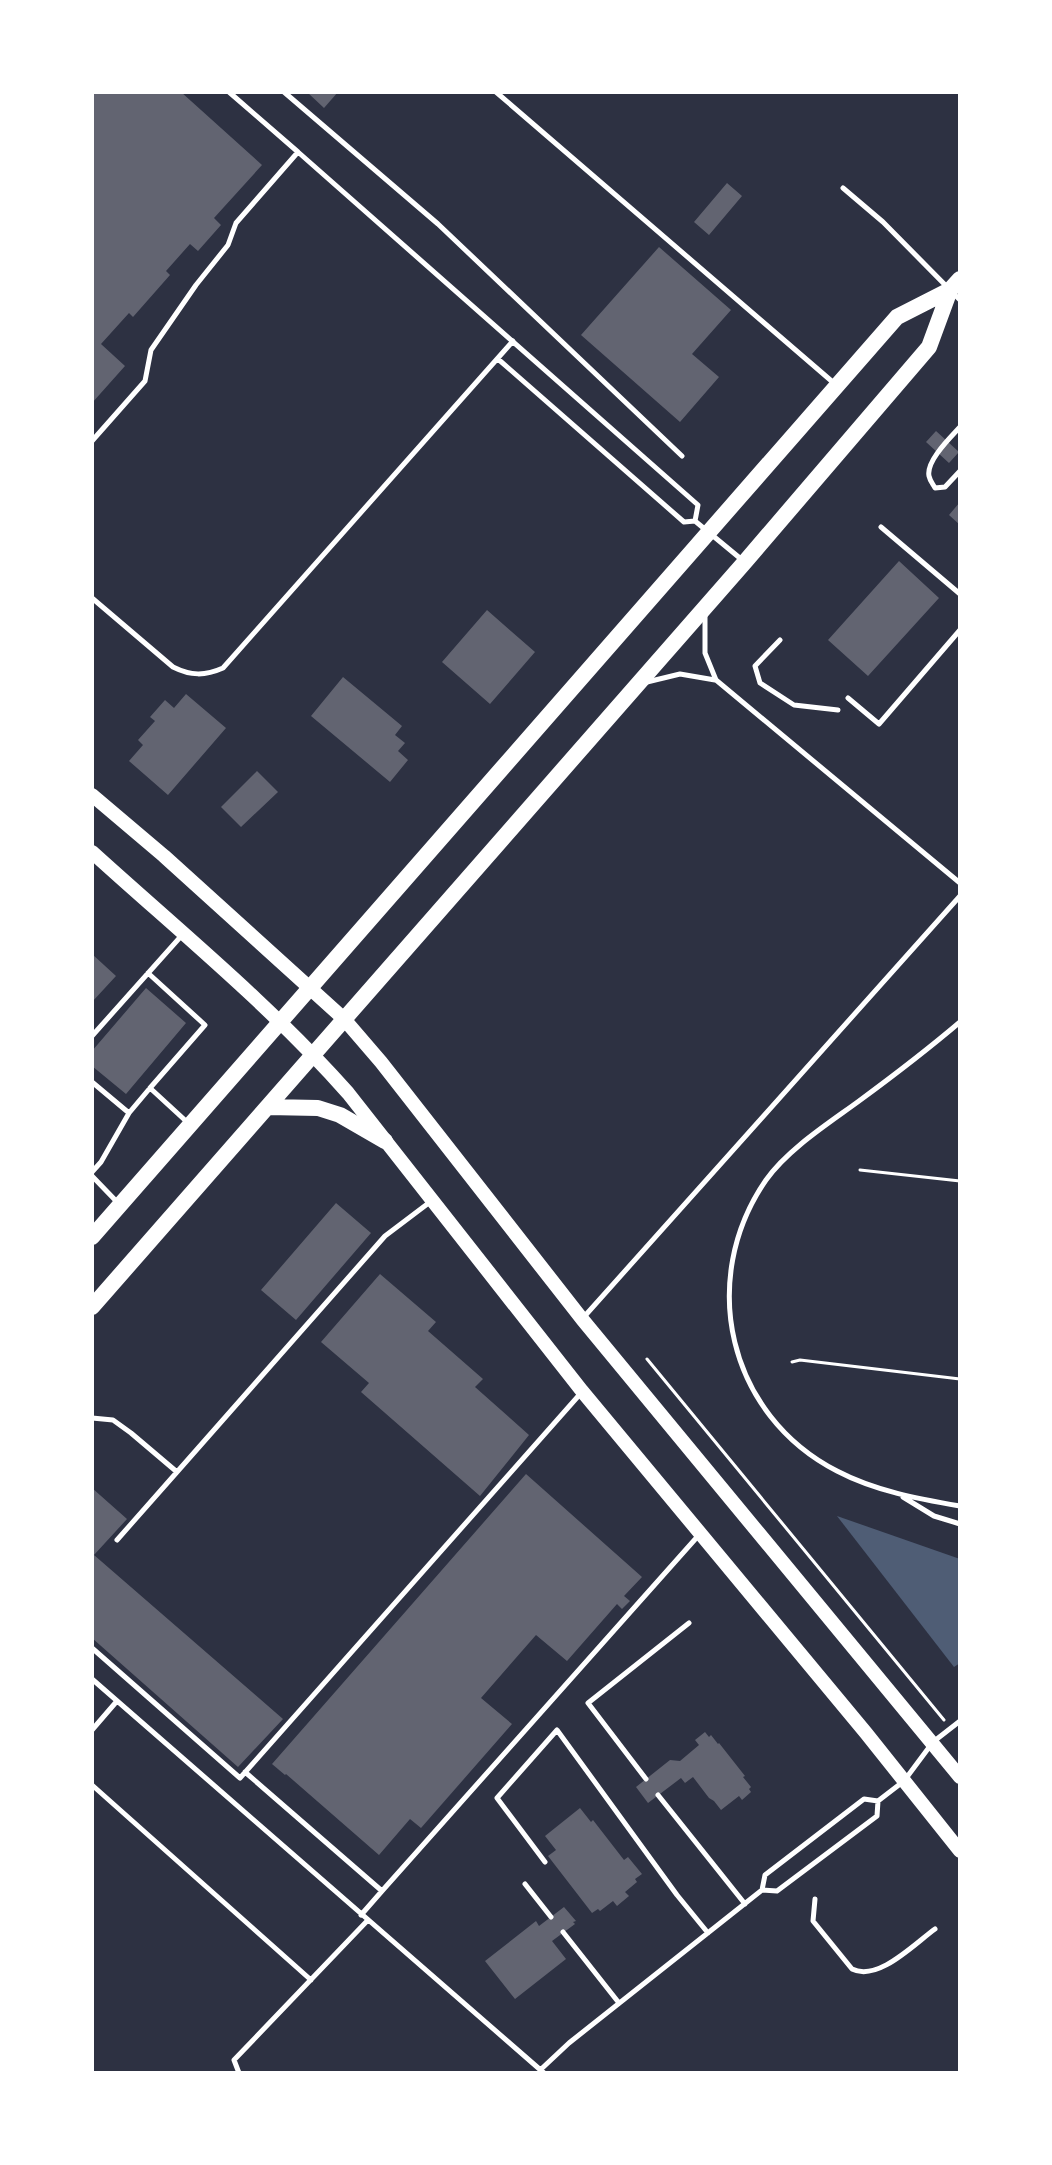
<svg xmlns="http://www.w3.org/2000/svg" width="1052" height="2165" font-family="'Titillium Web',sans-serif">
<rect width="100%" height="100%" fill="#2d3142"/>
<path fill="#4f5d75" d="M837,1516L960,1559V1663L954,1667Z"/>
<path fill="#626471" d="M92,92H181L262,165L214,218L221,225L198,251L190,244L166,271L170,275L133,317L129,313L101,344L125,366L92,403Z
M307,92H338L324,108Z
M727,183L742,196L709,235L694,222Z
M659,247L731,310L692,354L719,377L680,422L581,335Z
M936,431L959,452L949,463L926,442Z
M960,502V525L949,515Z
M899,561L939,598L868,676L828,640Z
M487,610L535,652L490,704L442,662Z
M343,677L402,726L395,735L405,743L398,751L408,760L390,782L311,716Z
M186,694L226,728L168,795L129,761L143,745L138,740L155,721L150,717L165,700L174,708Z
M257,771L278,792L241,827L221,807Z
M92,954L116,976L92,1002Z
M146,988L186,1023L126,1094L92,1066V1051Z
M336,1203L371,1233L296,1320L261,1290Z
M380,1274L436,1322L428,1331L483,1379L475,1387L529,1435L480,1496L361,1392L369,1383L321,1342Z
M526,1474L642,1577L624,1596L630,1601L622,1609L617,1604L567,1661L536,1635L481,1698L512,1724L421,1828L410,1819L379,1855L286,1774L285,1775L272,1764Z
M92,1488L127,1519L94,1555L283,1719L238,1767L92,1638Z
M705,1732L709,1737L711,1735L718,1744L719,1743L745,1776L743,1777L751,1787L749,1789L751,1792L742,1800L739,1796L721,1810L714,1801L709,1798L693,1777L685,1783L681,1778L648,1803L636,1787L670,1760L680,1761L699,1745L695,1740Z
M580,1808L591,1822L593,1820L624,1860L628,1857L642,1874L635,1879L637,1882L625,1892L629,1896L617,1906L613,1901L600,1911L598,1909L592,1913L548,1856L556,1850L545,1836Z
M564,1907L576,1921L573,1922L575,1924L552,1941L566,1959L515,1999L485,1961L536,1921L539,1926Z"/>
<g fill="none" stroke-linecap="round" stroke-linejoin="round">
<path stroke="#fff" stroke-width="3" d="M860,1170L960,1181
M647,1359L944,1720
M792,1362L800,1360L960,1379"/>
<path stroke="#fff" stroke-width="5" d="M229,92L298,152
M284,92L438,224L682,456
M496,92L835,384
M843,188L883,222L960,300
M498,359L684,522L695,521L741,559
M960,427C950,438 926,461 929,476C930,481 933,484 935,488L945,487L960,471
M92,441L145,381L151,350L196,285L228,245L236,223L298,152L698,505L695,521
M881,527L960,594
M92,598L173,667C191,676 205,676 223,668L513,341
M705,616V653L716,680L960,883
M780,640L755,666L760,683L794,705L838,710
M647,682L680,674L715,680
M848,698L879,724L960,630
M148,973L205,1025L150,1088
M960,1022C927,1050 893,1076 859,1101C829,1123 788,1149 766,1180C697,1280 728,1415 837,1471C875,1491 919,1499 960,1506
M92,1036L183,934
M92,1082L129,1113L150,1088L187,1122
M92,1172L101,1162L129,1113
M92,1176L119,1204
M583,1318L960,896
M92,1418L113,1420L131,1433L177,1472L385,1236L430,1202
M903,1497L934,1516L960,1524
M117,1540L177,1472
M92,1648L240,1778L581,1393
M92,1679L544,2073
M92,1730L117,1701
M245,1772L382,1891L361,1915
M646,1779L588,1703L689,1623
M92,1785L311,1980
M658,1795L745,1904
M545,1862L497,1798L557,1730L677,1895L708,1933
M525,1884L551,1917
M762,1890L777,1891L877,1816L878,1801L904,1781L933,1742L960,1721
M382,1891L698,1536
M815,1899L813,1921L852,1969C878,1982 914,1944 935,1929
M563,1932L619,2003
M239,2073L234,2060L368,1920
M537,2073L569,2043L762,1890L765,1875L864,1799L878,1801"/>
<path stroke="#fff" stroke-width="14" d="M92,795L164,856L344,1019L381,1062L582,1319L960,1777
M92,852C179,931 270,1005 348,1093L582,1391L866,1733L960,1851"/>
<path stroke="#fff" stroke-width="16" d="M268,1107L318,1108L340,1115L385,1141
M92,1237L897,317L950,290L960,279
M92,1307L744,563L929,347L950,290"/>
</g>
<rect width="1052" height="2165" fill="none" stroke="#ffffff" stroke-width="188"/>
</svg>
